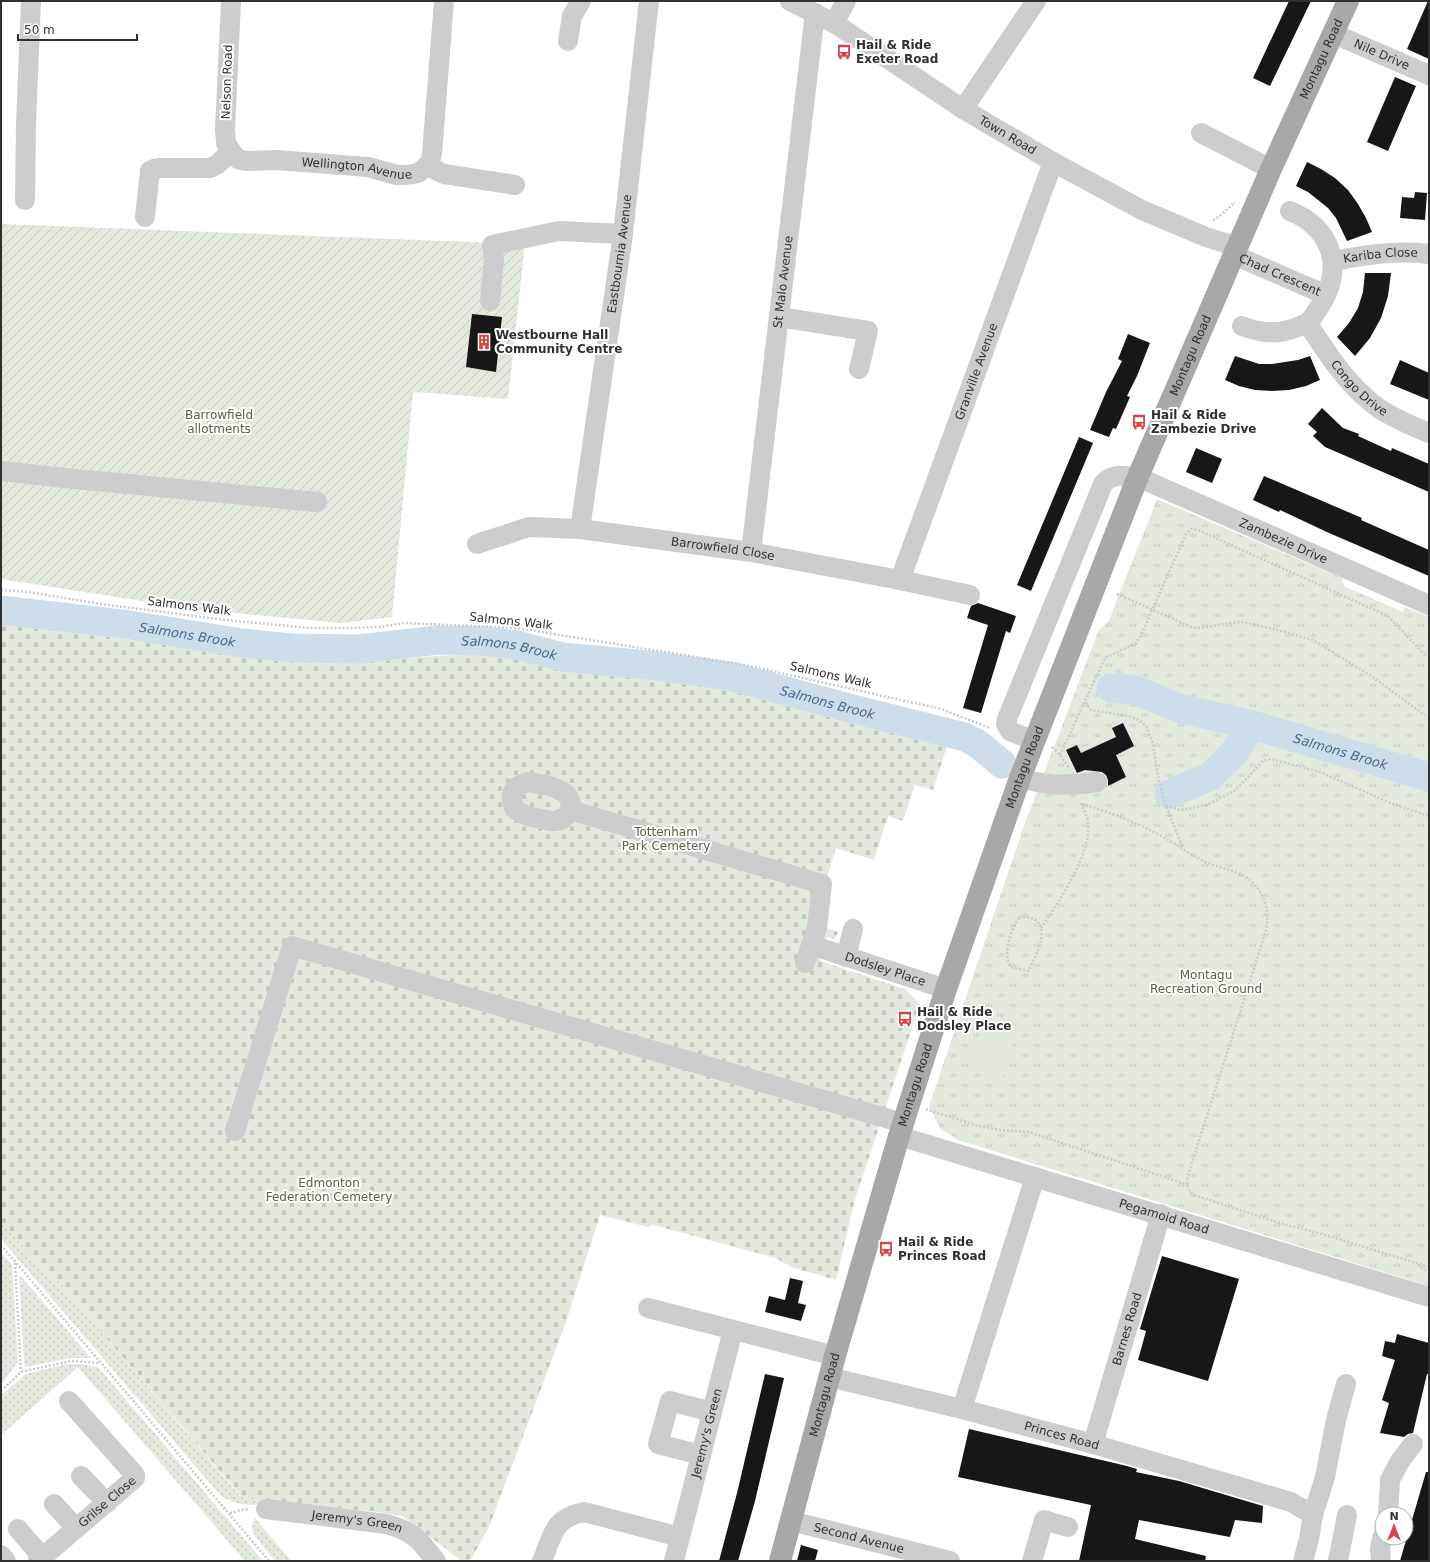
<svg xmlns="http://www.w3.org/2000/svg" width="1430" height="1562" font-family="'DejaVu Sans',sans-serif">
<defs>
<pattern id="grass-dots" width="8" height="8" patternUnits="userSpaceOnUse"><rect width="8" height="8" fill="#e2e9dd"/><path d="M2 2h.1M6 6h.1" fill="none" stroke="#c2c8be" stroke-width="1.8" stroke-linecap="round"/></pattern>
<pattern id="cemetery-stones" width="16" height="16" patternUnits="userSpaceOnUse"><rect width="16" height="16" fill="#e2e9dd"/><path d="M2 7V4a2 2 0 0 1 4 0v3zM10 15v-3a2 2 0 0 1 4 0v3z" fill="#c2c8be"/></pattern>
<pattern id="park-tufts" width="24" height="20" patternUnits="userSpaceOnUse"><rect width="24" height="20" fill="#e2e9dd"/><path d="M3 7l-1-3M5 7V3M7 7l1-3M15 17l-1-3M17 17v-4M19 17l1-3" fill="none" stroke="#c2c8be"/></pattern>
<pattern id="garden-furrows" width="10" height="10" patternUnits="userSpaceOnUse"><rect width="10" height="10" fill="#e2e9dd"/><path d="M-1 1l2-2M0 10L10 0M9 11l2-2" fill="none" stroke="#c2c8be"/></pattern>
</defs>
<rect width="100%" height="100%" fill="#fff"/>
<path fill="url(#grass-dots)" d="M1,1221L53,1282L57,1280L240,1496L260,1501L261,1504C244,1506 236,1504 221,1496L1,1239Z
M1,1252L12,1265L18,1362L1,1385Z
M19,1274L91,1358H92H70L25,1367L24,1360Z
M71,1364H81L98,1367L263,1561H245L78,1367L1,1435V1395L26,1374L58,1366Z
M255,1518L291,1561H275L255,1536L251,1526Z"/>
<path fill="url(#cemetery-stones)" d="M1,624L156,643L236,656L284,661L323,663L379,661L435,656L477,654L508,658L511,648L563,661L625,666L726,680L827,707L950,737L933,790L915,785L903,821L888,816L874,860L836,848L826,880V928L838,932L835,940L827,937L820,961L905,989L920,1004L855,1199L836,1280L791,1267L776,1258L653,1225L648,1227L600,1215L566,1322L489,1527L470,1561H462L402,1516L378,1512L260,1501L241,1496L57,1280L53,1282L1,1221Z"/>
<path fill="url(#park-tufts)" d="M1157,499L1342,578L1344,586L1403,612L1405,607L1429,617V1286L958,1140L940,1128L929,1106L1026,820L1098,632L1109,620Z"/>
<path fill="url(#garden-furrows)" d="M1,224L525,244L508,399L413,392L392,617L341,623L194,609L1,579Z"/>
<path fill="#e2e9dd" d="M986,1016L1019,1027L1000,1081L967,1070Z"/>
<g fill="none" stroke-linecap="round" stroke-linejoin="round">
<path stroke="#ceddea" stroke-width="5" d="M1118,671L1135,690"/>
<g stroke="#ceddea" stroke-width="29">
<path id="s1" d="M1,610L130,625L242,643L292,648L358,649L439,640L485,641L517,645L563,657L648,665L730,676L849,708L965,737L978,744L1002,764"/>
<path id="s2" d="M1111,688L1135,690L1181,709L1252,725L1429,777"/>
<path d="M1169,794L1211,776L1233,754L1252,725"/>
</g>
</g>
<path fill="#171717" d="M1289,1H1311L1270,86L1253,78Z
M1428,1H1429V59L1407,49Z
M1395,77L1416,86L1388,151L1367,142Z
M1307,162L1321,169L1335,178L1348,190L1358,204L1366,218L1372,232L1347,241L1336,218L1328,208L1308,192L1296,186Z
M1415,192L1427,193L1425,220L1400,218L1402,197L1414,198Z
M1365,273H1391L1388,296L1381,318L1370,338L1355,356L1337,337L1349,323L1358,308L1363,292Z
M472,314L502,317L496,372L466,367Z
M1128,334L1150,343L1137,376L1127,396L1130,397L1116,429L1113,428L1109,437L1090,430L1106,392L1122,361L1118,359Z
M1235,356L1259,364H1272L1298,360L1310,356L1320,380L1306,386L1289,390L1272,391L1255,390L1239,386L1225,380Z
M1400,360L1429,373V400L1390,384Z
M1322,408L1343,428L1359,434L1358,436L1391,451L1392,448L1429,464V492L1325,447L1313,436L1317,432L1308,424Z
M1079,437L1093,443L1031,591L1017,585Z
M1196,448L1222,459L1212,483L1186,472Z
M1264,476L1362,518L1361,520L1429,550V576L1329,533L1280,510L1279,512L1253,500Z
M978,603L1016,616L1010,633L1006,631L981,713L963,708L988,625L967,618L971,606Z
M1123,723L1134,746L1116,755L1126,777L1108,786V780L1106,775L1102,772L1085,770L1077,773L1066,750L1077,745L1081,753L1116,737L1112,728Z
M1162,1256L1239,1279L1208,1381L1138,1360L1146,1331L1140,1329Z
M790,1278L803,1281L798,1303L806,1305L801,1321L765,1312L769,1296L785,1300Z
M1397,1334L1429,1343V1374H1427L1413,1433L1408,1434L1404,1437L1380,1433L1389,1403L1382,1400L1395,1360L1382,1356L1385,1341L1395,1343Z
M765,1374L784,1378L755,1501L738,1561H719L737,1493Z
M969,1429L1127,1466L1137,1469L1136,1472L1179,1481L1263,1506L1262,1523L1235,1520L1230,1537L1139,1520L1135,1539L1206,1556L1205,1561H1079L1091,1505L958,1477Z
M1426,1472H1429V1561H1400Z
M801,1545L818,1550L815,1561H797Z"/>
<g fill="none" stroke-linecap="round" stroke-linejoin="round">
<path stroke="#cacaca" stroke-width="2.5" stroke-dasharray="2 2" stroke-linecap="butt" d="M1213,220L1220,216L1235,202
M1,590L28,592L101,604L225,620L310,628H342L379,627L405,623L517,628L745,665L941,709L990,728
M1117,594L1194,628L1208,627L1228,623L1244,622L1286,632L1313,640L1371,676L1429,718
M1086,702L1091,710L1128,716L1139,720L1146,726L1153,743L1159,782L1166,806L1183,848
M1052,747L1060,755L1069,768
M1060,755L1105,658L1136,643L1141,635L1186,534L1191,529L1198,530L1388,616L1424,654L1429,656
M1082,804C1105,811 1128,819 1150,830C1168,839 1185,851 1203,861C1220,869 1242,870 1255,885C1267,898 1269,914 1266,931L1188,1175C1186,1183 1187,1190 1194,1195L1283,1224L1322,1234L1429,1267
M1166,806L1181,810L1207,805L1236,790L1263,761L1271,759L1320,772L1393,804L1429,816
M1019,917C1057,915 1038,953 1028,971L1011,967C1002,953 1011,931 1019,917Z
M1041,928C1059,901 1091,856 1088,823C1088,816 1083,810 1081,803
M926,1109L975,1125L1000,1130L1029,1132L1188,1185
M1,1245L269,1561
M15,1263L21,1372
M1418,1265L1429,1273
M1,1391L21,1372L71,1361L100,1363
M230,1513L241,1510L249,1509"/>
<g stroke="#cdcdcd" stroke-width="20">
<path id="s3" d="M231,1L225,129L226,143L231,151L238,159L246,161L276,160L368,167L397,175H407L418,173L426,167L430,162L432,154L444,1"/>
<path id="s4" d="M790,1L834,23L963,109L1053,162L1142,210L1206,237L1238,247"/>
<path d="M834,23L846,1"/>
<path id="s5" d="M1334,34L1429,75"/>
<path d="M568,41L572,16L581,1"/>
<path d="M963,109L1036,1"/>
<path d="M1201,133L1271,169"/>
<path d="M427,166L444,174L515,185"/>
<path d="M25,200L26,124L31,1"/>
<path d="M145,217L150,171L154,169L161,168H210L218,164L231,151"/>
<path id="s6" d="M1234,255L1326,295"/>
<path id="s7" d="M1333,261C1365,255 1396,250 1429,254"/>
<path d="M490,301L494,259L492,245L559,231L623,234"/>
<path d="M779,317L868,331L859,369"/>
<path id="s8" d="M1307,323C1328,354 1348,387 1380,409C1395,419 1412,426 1429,433"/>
<path d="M1242,326C1260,333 1276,335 1295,328C1299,326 1304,325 1307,323C1314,318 1318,308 1323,301C1344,263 1329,227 1290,211"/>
<path d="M1,471L65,478L317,502"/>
<path id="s9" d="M580,529L623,234L649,1"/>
<path id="s10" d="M477,544L529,527L580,529L751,552L900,580L970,595"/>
<path id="s11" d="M751,552L815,13"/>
<path id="s12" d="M900,580L1053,162"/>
<path id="s13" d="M1035,741L1010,731L1006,724L1007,719L1103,484C1115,469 1133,478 1149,482L1429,605"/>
<path d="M1020,778C1047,786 1069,786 1097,782"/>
<path d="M527,782C539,784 553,785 563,792C578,800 569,823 552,821C542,819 529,818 519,812C511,807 509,794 516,788C519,785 523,784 527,782Z"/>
<path d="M570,810L822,884L817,928L805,963"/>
<path id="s14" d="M811,945L946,989"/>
<path d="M846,957L853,929"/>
<path d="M235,1131L292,946L903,1123"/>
<path id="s15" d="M899,1136L1429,1297"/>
<path d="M648,1308L835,1356"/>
<path id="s16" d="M829,1377L962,1409L1093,1444L1291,1502L1313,1515L1309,1539L1303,1561"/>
<path d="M962,1409L1035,1177"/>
<path id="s17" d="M1093,1444L1161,1214"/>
<path d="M701,1455L658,1444L670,1401L712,1412"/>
<path d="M81,1476L107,1503"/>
<path d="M54,1504L76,1528"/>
<path id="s18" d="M266,1509L386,1524C413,1531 420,1540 436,1561"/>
<path d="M1388,1514L1390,1480L1400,1461L1413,1444"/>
<path d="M1313,1515L1325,1477L1336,1420L1346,1384"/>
<path id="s19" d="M791,1521L950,1561"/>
<path d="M18,1529L42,1557"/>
<path d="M1,1555L6,1561"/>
<path id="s20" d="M38,1561L135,1478V1475L69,1401"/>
<path d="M542,1561C553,1535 553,1518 584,1512L680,1537"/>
<path id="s21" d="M674,1561L733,1330"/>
<path d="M1032,1561L1044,1520L1068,1527"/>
<path d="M1338,1561L1347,1515"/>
<path d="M1381,1561L1380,1549L1382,1538"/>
</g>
<path stroke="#a8a8a8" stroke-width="22" id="s22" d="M780,1561L835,1356L899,1136L946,989L1020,778L1137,479L1271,169L1348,1"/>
</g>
<defs>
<g id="bus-bare" transform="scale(1.2)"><path d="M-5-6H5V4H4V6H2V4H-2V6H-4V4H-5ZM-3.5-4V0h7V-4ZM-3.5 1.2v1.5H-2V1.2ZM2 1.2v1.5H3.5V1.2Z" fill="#d74443" stroke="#fff" stroke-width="2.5" paint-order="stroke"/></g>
<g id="building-bare" transform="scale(1.2)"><path d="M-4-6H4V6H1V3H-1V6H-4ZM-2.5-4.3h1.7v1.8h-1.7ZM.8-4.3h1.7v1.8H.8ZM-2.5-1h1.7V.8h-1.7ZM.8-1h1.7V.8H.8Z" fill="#d74443" stroke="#fff" stroke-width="2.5" paint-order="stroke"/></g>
</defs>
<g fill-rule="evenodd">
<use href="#bus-bare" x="844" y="52"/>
<use href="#building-bare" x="484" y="342"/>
<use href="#bus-bare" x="1139" y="422"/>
<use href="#bus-bare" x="905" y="1019"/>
<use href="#bus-bare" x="886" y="1249"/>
</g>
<g text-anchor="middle" stroke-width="4" stroke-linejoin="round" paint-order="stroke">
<g font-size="12" font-weight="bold" fill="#303030" stroke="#fff" text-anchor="start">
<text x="856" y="49">Hail &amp; Ride<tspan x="856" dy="14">Exeter Road</tspan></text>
<text x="496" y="339">Westbourne Hall<tspan x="496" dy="14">Community Centre</tspan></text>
<text x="1151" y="419">Hail &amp; Ride<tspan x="1151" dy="14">Zambezie Drive</tspan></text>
<text x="917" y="1016">Hail &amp; Ride<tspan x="917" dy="14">Dodsley Place</tspan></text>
<text x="898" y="1246">Hail &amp; Ride<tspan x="898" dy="14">Princes Road</tspan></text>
</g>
<g font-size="12" fill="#303030" stroke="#fff">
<text dy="4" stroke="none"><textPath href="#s5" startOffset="52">Nile Drive</textPath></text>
<text dy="4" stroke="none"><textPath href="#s22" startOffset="1599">Montagu Road</textPath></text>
<text transform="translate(227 82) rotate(-88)" y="4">Nelson Road</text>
<text dy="4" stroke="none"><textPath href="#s4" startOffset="256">Town Road</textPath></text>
<text dy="4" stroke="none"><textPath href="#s3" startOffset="282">Wellington Avenue</textPath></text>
<text dy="4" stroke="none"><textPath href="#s9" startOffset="278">Eastbournia Avenue</textPath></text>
<text dy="4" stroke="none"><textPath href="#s7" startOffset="48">Kariba Close</textPath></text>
<text dy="4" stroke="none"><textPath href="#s6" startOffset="50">Chad Crescent</textPath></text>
<text dy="4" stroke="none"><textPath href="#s11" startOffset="272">St Malo Avenue</textPath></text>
<text dy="4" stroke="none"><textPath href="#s22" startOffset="1275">Montagu Road</textPath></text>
<text dy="4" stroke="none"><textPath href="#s12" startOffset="222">Granville Avenue</textPath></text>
<text dy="4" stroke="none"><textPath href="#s8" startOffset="84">Congo Drive</textPath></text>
<text dy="4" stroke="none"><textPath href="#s13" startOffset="490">Zambezie Drive</textPath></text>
<text dy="4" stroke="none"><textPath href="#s10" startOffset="250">Barrowfield Close</textPath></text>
<text transform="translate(189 606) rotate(7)" y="4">Salmons Walk</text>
<text transform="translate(511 621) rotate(6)" y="4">Salmons Walk</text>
<text transform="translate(831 675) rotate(13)" y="4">Salmons Walk</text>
<text dy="4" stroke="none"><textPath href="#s22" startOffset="831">Montagu Road</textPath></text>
<text dy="4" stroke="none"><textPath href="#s14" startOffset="78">Dodsley Place</textPath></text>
<text dy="4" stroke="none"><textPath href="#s22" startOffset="495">Montagu Road</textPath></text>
<text dy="4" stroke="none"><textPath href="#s15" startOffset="277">Pegamoid Road</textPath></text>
<text dy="4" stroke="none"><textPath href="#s17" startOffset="120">Barnes Road</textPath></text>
<text dy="4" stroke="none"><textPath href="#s22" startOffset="172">Montagu Road</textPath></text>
<text dy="4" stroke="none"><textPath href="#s21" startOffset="132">Jeremy's Green</textPath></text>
<text dy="4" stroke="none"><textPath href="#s16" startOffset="240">Princes Road</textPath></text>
<text dy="4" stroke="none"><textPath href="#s20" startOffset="91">Grilse Close</textPath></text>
<text dy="4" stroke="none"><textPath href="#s18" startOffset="92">Jeremy's Green</textPath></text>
<text dy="4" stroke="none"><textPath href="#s19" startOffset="70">Second Avenue</textPath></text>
</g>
<g font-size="12" fill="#506941" stroke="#fff">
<text x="219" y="419">Barrowfield<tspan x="219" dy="14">allotments</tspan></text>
<text x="666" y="836">Tottenham<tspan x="666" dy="14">Park Cemetery</tspan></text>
<text x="1206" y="979">Montagu<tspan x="1206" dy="14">Recreation Ground</tspan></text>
<text x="329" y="1187">Edmonton<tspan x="329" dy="14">Federation Cemetery</tspan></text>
</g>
<g font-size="13" font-style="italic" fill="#456b8c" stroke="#fff">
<text dy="5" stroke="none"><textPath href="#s1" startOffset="188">Salmons Brook</textPath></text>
<text dy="5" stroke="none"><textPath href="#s1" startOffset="512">Salmons Brook</textPath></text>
<text dy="5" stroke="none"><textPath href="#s1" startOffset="836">Salmons Brook</textPath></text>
<text dy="5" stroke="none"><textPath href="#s2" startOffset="239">Salmons Brook</textPath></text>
</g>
</g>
<rect width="1430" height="1562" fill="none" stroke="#303030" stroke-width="4"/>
<g transform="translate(1394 1526)"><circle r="19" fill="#ffffff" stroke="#acacac"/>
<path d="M0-3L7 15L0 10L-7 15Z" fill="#d74443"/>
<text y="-6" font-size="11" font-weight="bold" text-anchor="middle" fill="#303030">N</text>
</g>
<path d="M18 34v6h119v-6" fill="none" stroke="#303030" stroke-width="2"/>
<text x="24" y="34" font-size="12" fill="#303030" stroke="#ffffff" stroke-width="3" paint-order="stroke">50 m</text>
</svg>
